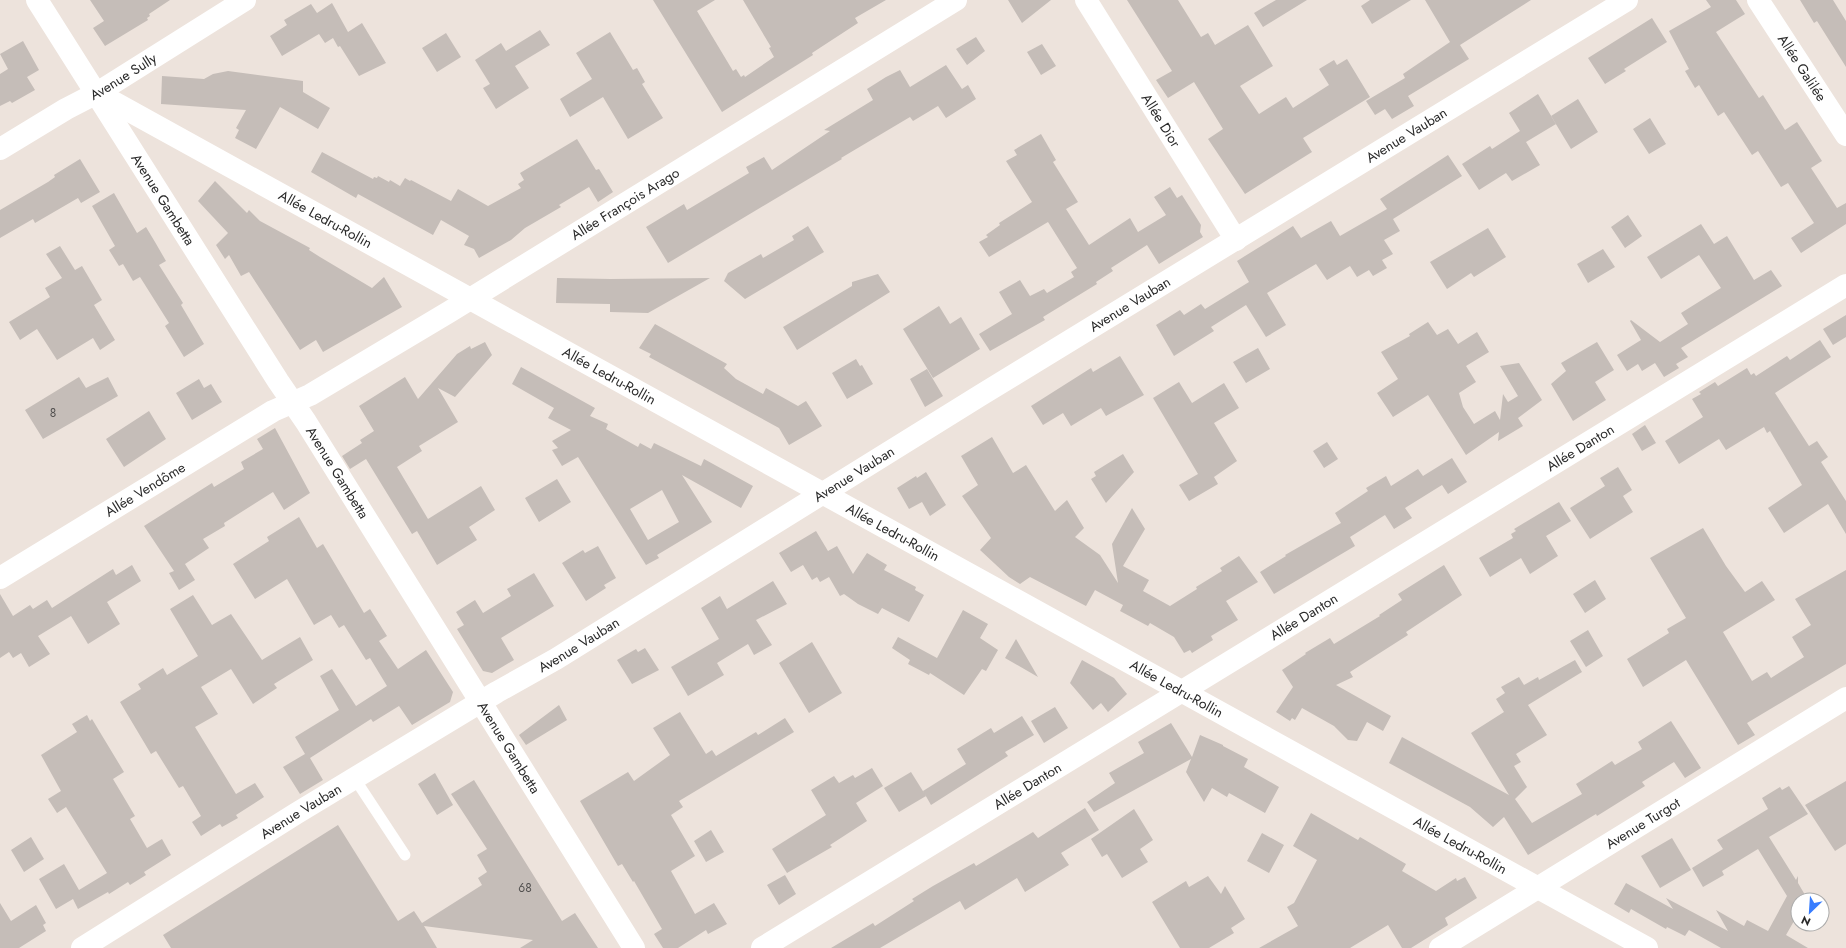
<svg xmlns="http://www.w3.org/2000/svg" width="1846" height="948" font-family="Jost,sans-serif">
<rect width="100%" height="100%" fill="#ede3dc"/>
<path fill="#c5bdb8" fill-rule="evenodd" d="M90,0H170L149,14L150,16L147,18L148,20L105,46L93,28L104,21Z
M653,0H715L697,11L733,71L736,69L741,77L744,75L745,77L774,57L769,48L771,47L743,0H886L855,18L858,23L812,53L813,55L722,112Z
M1008,0H1051L1022,23Z
M1127,0H1178L1201,37L1208,33L1215,45L1248,25L1273,66L1240,86L1259,114L1286,97L1293,108L1329,85L1319,69L1334,60L1337,65L1347,59L1370,97L1303,138L1312,152L1245,194L1208,139L1223,129L1194,82L1168,98L1156,80L1172,71Z
M1276,0H1307L1263,27L1254,13Z
M1370,0H1411L1372,24L1361,6Z
M1425,0H1531L1460,45L1469,59L1408,96L1414,106L1392,119L1385,109L1375,115L1366,101L1405,78L1403,74L1450,42Z
M1706,0H1736L1745,14L1716,32L1759,98L1763,95L1785,130L1797,122L1822,161L1811,168L1837,208L1846,203V224L1801,253L1791,238L1814,223L1788,183L1781,187L1758,151L1752,155L1724,112L1718,116L1699,85L1695,88L1685,71L1689,69L1669,31L1711,7Z
M1800,0H1833L1846,21V67L1817,21L1814,23Z
M332,3L348,32L362,23L386,63L359,76L340,46L338,47L333,38L325,43L319,34L282,56L270,36L287,25L284,20L311,4L317,13Z
M1652,18L1667,42L1624,69L1626,71L1605,84L1588,58Z
M540,30L550,45L515,66L529,88L496,109L483,88L490,84L475,60L501,43L506,51Z
M610,32L633,70L637,68L645,82L642,84L663,118L628,139L603,97L570,117L560,99L592,79L576,53Z
M446,33L461,57L437,72L422,48Z
M976,37L985,51L967,65L956,49Z
M23,41L39,70L27,77L35,90L12,103L10,101L0,106V74L8,69L0,54Z
M1042,44L1056,66L1041,75L1027,52Z
M946,65L962,89L968,85L976,99L946,118L938,106L913,121L910,117L841,158L842,159L668,263L646,227L684,204L687,210L749,173L746,167L764,157L772,170L830,131L824,130L873,100L867,89L886,77L900,70L910,87Z
M228,71L303,81V92L330,108L318,129L280,107L256,149L235,138L239,130L236,128L246,110L161,104L162,76L204,79L213,74Z
M1538,94L1556,124L1526,142L1540,165L1512,181L1506,173L1479,190L1462,164L1490,146L1492,149L1520,131L1509,113Z
M1578,99L1598,132L1571,149L1551,116Z
M1650,118L1666,144L1649,154L1633,129Z
M1041,134L1056,160L1053,162L1078,202L1066,209L1089,245L1130,218L1138,232L1166,215L1154,197L1170,187L1177,198L1182,195L1201,225L1200,232L1203,237L1159,264L1147,245L1111,268L1113,271L1096,282L1097,284L1043,317L1045,320L990,351L979,334L1012,314L999,292L1020,280L1030,296L1044,289L1047,293L1074,277L1071,272L1077,268L1048,222L989,257L979,242L988,237L986,235L1000,225L999,223L1032,202L1006,161L1017,155L1014,150Z
M577,139L596,170L599,169L613,192L598,202L589,187L559,205L561,207L525,228L511,240L479,258L474,249L464,245L469,236L441,220L433,235L358,194L356,198L311,172L322,152L373,179L374,177L377,178L378,176L389,182L390,180L400,186L405,178L410,181L411,180L451,201L458,189L488,206L521,188L518,184L524,180L520,173Z
M1448,155L1462,176L1393,219L1400,231L1384,240L1393,254L1382,260L1387,268L1373,276L1369,270L1357,277L1350,266L1327,280L1316,264L1267,293L1286,325L1266,337L1246,305L1211,327L1214,331L1174,356L1156,325L1180,310L1184,315L1201,304L1205,309L1249,282L1237,261L1293,226L1301,238L1331,221L1340,236L1387,209L1380,199Z
M80,159L100,192L81,203L78,198L35,223L33,219L0,238V210L48,182L55,177L54,175Z
M215,181L247,213L249,210L260,221L310,248L309,250L320,257L372,288L384,277L402,307L323,352L316,340L300,350L249,272L241,276L229,255L225,259L216,245L228,233L198,201Z
M114,193L137,233L146,227L155,242L166,261L159,265L183,303L181,305L204,344L184,357L165,326L169,323L140,277L133,281L123,264L119,266L109,250L115,246L92,206Z
M1628,215L1642,236L1625,248L1611,227Z
M1701,224L1714,244L1727,236L1754,280L1771,270L1782,286L1681,348L1688,357L1676,364L1679,368L1664,377L1655,363L1642,371L1638,364L1627,371L1617,355L1641,340L1630,321L1631,320L1660,342L1688,324L1681,313L1721,288L1699,255L1661,279L1647,257Z
M808,226L824,252L745,299L724,281L728,273L761,254L763,258L794,240L792,236Z
M1488,228L1506,257L1474,277L1471,273L1447,289L1430,262Z
M60,246L75,270L82,266L102,300L94,305L115,340L100,350L93,338L57,360L37,329L20,340L9,322L50,297L45,288L62,278L46,254Z
M1603,249L1615,267L1588,283L1577,264Z
M878,274L890,292L797,350L783,327L852,286V282Z
M557,278L611,279L710,278L648,313L610,312V304L556,303Z
M939,306L950,324L961,317L980,349L933,378L903,329Z
M1846,315V337L1833,345L1823,329Z
M1428,322L1437,335L1448,329L1458,344L1477,332L1489,352L1466,366L1476,382L1459,393L1463,407L1474,424L1495,411L1500,420L1503,394L1508,402L1518,396L1500,366L1519,363L1542,400L1518,418L1523,426L1498,441L1499,432L1466,455L1428,395L1393,417L1377,393L1398,379L1381,352L1410,336L1409,334Z
M655,324L727,364L724,368L736,379L763,394L766,388L798,406L806,401L822,426L789,445L779,428L649,357L651,354L639,348Z
M1820,340L1831,357L1775,393L1809,446L1817,441L1828,457L1821,462L1846,501V534L1828,504L1784,533L1768,508L1802,485L1770,431L1767,433L1764,427L1726,450L1719,439L1679,464L1665,441L1703,417L1692,399L1701,394L1699,392L1715,382L1718,386L1747,368L1751,375L1754,373L1756,376L1787,356L1790,360Z
M485,342L492,355L455,397L438,388L458,422L419,446L422,451L397,467L428,519L481,486L495,510L469,527L477,540L437,565L417,531L412,534L366,459L350,469L342,456L362,443L360,440L374,431L359,406L405,377L418,399L457,354L470,346L471,349Z
M1597,342L1614,370L1595,382L1606,400L1573,421L1551,384L1566,371L1561,363Z
M1258,348L1270,369L1246,383L1233,362Z
M1120,356L1144,395L1106,416L1101,408L1071,426L1063,413L1043,425L1031,406L1091,368L1093,372Z
M856,359L860,366L862,365L873,384L847,399L832,373Z
M521,367L595,408L590,416L608,424L606,429L638,447L640,443L651,449L654,443L701,466L704,459L753,486L741,508L682,475L712,522L657,555L659,558L646,565L578,457L562,466L552,450L558,448L552,441L571,430L548,418L554,408L512,384ZM662,490L679,522L648,540L630,509Z
M927,369L943,396L925,407L910,379Z
M79,377L86,388L108,377L118,396L43,439L25,410Z
M199,379L204,388L211,384L222,402L192,420L176,393Z
M1179,382L1192,403L1224,383L1239,408L1214,423L1237,461L1214,477L1218,484L1189,501L1179,485L1198,474L1153,398Z
M149,411L166,439L124,467L106,439Z
M1645,425L1656,443L1642,451L1632,434Z
M275,428L310,493L284,510L273,492L224,523L225,526L203,539L209,548L185,564L195,580L179,590L169,573L174,571L144,526L212,483L214,487L244,469L241,462L263,449L257,439Z
M992,437L1013,473L1026,465L1055,511L1067,500L1084,528L1075,537L1100,555L1118,583L1112,544L1132,508L1145,529L1123,566L1149,580L1143,591L1170,606L1197,589L1196,587L1222,571L1220,568L1239,556L1258,582L1226,601L1238,620L1211,636L1213,640L1192,653L1190,650L1184,653L1174,637L1150,623L1148,626L1120,611L1123,605L1095,590L1086,606L1030,577L1020,584L1009,577L980,550L991,538L962,496L978,485L961,456Z
M1327,442L1338,459L1324,468L1313,451Z
M1123,454L1134,472L1106,503L1091,479L1096,476L1094,472Z
M1452,458L1467,482L1448,494L1442,485L1405,508L1412,518L1394,529L1385,515L1350,537L1355,546L1274,594L1260,572L1286,556L1285,555L1341,523L1335,513L1368,491L1366,488L1386,476L1391,486L1418,469L1423,476Z
M1618,467L1632,490L1623,496L1633,512L1590,539L1570,508L1605,486L1600,478Z
M926,472L946,505L930,516L922,502L909,509L897,488L916,476L917,478Z
M557,479L571,502L539,522L525,498Z
M1559,502L1571,521L1546,536L1558,556L1530,574L1521,558L1490,577L1479,558L1513,538L1511,534L1516,531L1514,529Z
M299,517L317,548L323,544L364,613L370,609L387,636L379,641L398,669L426,650L453,692L450,702L412,725L399,706L373,722L371,719L310,758L323,780L300,794L283,767L305,754L295,737L339,710L320,676L332,669L356,706L387,686L370,658L366,660L344,625L339,628L331,615L314,625L287,579L255,599L233,564L269,541L267,537Z
M1703,528L1726,566L1745,592L1762,581L1775,600L1723,632L1752,681L1767,672L1771,678L1804,657L1792,637L1811,625L1795,599L1846,570V664L1747,723L1755,735L1738,745L1686,660L1643,687L1627,659L1669,633L1667,629L1686,618L1650,558Z
M816,531L828,551L837,546L853,574L867,553L887,565L884,570L916,587L915,590L924,595L909,622L882,608L878,614L858,604L844,594L840,596L829,577L820,582L817,577L812,580L803,565L791,572L779,553Z
M598,546L616,578L604,585L606,588L586,601L562,563L583,550L585,553Z
M132,565L141,581L107,602L120,624L88,644L71,616L38,636L50,654L29,667L21,653L13,658L9,652L0,658V594L13,616L30,605L33,609L47,600L52,608L113,569L116,575Z
M1444,565L1462,595L1406,632L1408,635L1350,672L1353,677L1336,685L1391,716L1383,731L1367,722L1357,741L1348,740L1334,726L1302,708L1295,720L1292,718L1290,721L1276,712L1293,687L1282,670L1306,654L1305,653L1330,638L1334,644L1380,616L1379,615L1402,600L1398,594Z
M534,573L554,606L501,638L514,660L492,673L483,671L457,629L464,625L456,612L475,600L483,613L511,596L507,589Z
M1595,580L1606,599L1585,613L1573,594Z
M773,581L787,604L756,620L772,645L754,655L748,644L717,663L724,675L688,696L671,667L719,639L701,608L720,596L727,609Z
M193,595L212,625L231,614L262,660L300,637L313,660L274,684L277,688L253,704L231,669L201,687L218,714L195,727L236,794L255,783L264,797L236,815L238,818L222,827L220,824L201,836L192,822L201,816L183,786L179,788L156,751L151,754L120,702L141,689L138,684L163,668L167,675L198,656L170,609Z
M963,610L988,624L980,638L998,650L986,671L982,669L964,695L930,673L929,675L908,664L910,660L892,648L898,637L937,658Z
M1588,630L1603,656L1586,667L1570,641Z
M1016,639L1038,677L1005,658Z
M812,642L842,693L809,713L779,663Z
M645,648L659,670L632,684L617,660L636,649L638,652Z
M1082,660L1114,678L1127,694L1108,712L1101,703L1093,710L1070,683Z
M1575,660L1582,672L1528,705L1547,735L1516,754L1521,762L1514,766L1527,787L1515,799L1532,823L1582,794L1576,784L1612,761L1615,765L1642,749L1638,742L1671,721L1701,768L1685,778L1674,762L1642,782L1645,786L1597,816L1596,814L1528,855L1504,817L1493,827L1470,807L1389,763L1402,737L1509,795L1471,733L1504,712L1496,699L1505,693L1501,687L1519,677L1524,685L1538,677L1539,680Z
M559,705L567,720L526,745L519,735Z
M1055,707L1068,728L1044,743L1031,721Z
M680,712L706,754L712,750L716,756L756,732L758,735L785,718L794,732L679,801L683,807L671,815L695,856L671,871L695,914L714,903L727,924L708,934L706,930L678,948H663L654,934L662,929L634,881L633,882L622,864L618,866L580,801L628,772L634,781L670,755L653,728Z
M87,715L90,721L92,719L124,772L113,779L135,816L130,819L147,848L162,839L171,855L144,872L146,875L130,885L128,882L109,894L108,892L78,909L73,899L56,909L39,879L64,864L79,890L107,873L66,807L57,813L48,799L61,791L41,755L77,732L72,724Z
M1022,716L1034,735L1005,752L1008,756L931,805L923,791L966,764L957,749L991,728L994,733Z
M1171,723L1192,757L1200,735L1223,745V746L1248,759L1244,767L1279,787L1265,813L1229,793L1227,797L1212,788L1204,802L1186,772L1191,759L1094,812L1087,802L1115,783L1109,773L1144,753L1138,742Z
M872,768L883,786L856,803L867,821L830,845L832,847L787,873L772,849L826,815L811,790L834,776L839,783L853,775L855,778Z
M911,772L926,796L899,812L884,788Z
M435,773L453,805L437,815L418,784Z
M474,780L562,921L575,913L598,948H520L533,940L424,926L437,948H171L163,935L338,825L398,921L414,911L422,923L482,885L478,878L487,872L477,855L487,849L451,794Z
M1846,781V844L1835,851L1805,805Z
M1789,786L1808,814L1769,837L1796,880L1798,876V883L1808,900H1798V914L1786,935L1808,948H1721L1689,930L1685,936L1667,927L1666,929L1631,909L1629,913L1614,904L1626,883L1673,909L1666,898L1728,931L1716,910L1744,926L1747,920L1768,931L1787,896L1758,849L1722,871L1724,875L1703,887L1692,868L1723,849L1717,840L1768,809L1762,798L1780,787L1782,790Z
M1085,808L1099,830L1061,853L1069,865L1025,892L1017,878L965,910L960,901L880,948H831L873,923L875,926L914,901L912,899L933,886L974,863L976,866L1033,832L1038,838Z
M1134,809L1153,840L1140,849L1148,862L1122,878L1107,854L1102,857L1091,839Z
M1311,813L1358,840L1360,837L1406,864L1402,871L1436,891L1456,878L1457,881L1465,877L1477,898L1445,918L1448,925L1411,948H1402L1388,925L1350,948H1259L1298,926L1287,907L1294,903L1317,860L1293,846Z
M711,830L724,852L706,862L694,841Z
M1262,833L1284,845L1269,873L1247,861Z
M31,837L44,859L24,872L11,850Z
M1672,838L1691,870L1660,888L1641,856Z
M785,875L796,894L779,905L767,885Z
M1208,876L1221,894L1225,886L1245,919L1231,928L1234,933L1209,948H1180L1152,902L1186,881L1189,887Z
M0,903L11,921L36,905L46,923L43,925L46,931L19,948H0Z"/>
<g fill="none" stroke-linecap="round" stroke-linejoin="round">
<path stroke="#fff" stroke-width="11" d="M355,779L405,855"/>
<g stroke="#fff" stroke-width="22">
<path id="s1" d="M37,0L278,381L306,422L634,948"/>
<path id="s2" d="M1086,0L1236,240"/>
<path id="s3" d="M1758,0L1846,135"/>
<path id="s4" d="M97,93L1647,948"/>
<path id="s5" d="M0,149L66,109L97,93L245,0"/>
<path id="s6" d="M0,578L273,411L310,395L449,312L956,0"/>
<path id="s7" d="M82,948L297,813L497,692L556,659L981,395L1627,0"/>
<path id="s8" d="M762,948L1846,285"/>
<path id="s9" d="M1440,948L1846,698"/>
</g>
</g>
<g text-anchor="middle" stroke-width="3.5" stroke-linejoin="round" paint-order="stroke">
<g font-size="12" fill="#514f4e">
<text x="53" y="417">8</text>
<text x="525" y="892">68</text>
</g>
<g font-size="14" fill="#2a2a2a" stroke="#fff">
<text dy="5" stroke="none"><textPath href="#s3" startOffset="81">Allée Galilée</textPath></text>
<text dy="5" stroke="none"><textPath href="#s5" startOffset="143">Avenue Sully</textPath></text>
<text dy="5" stroke="none"><textPath href="#s2" startOffset="142">Allée Dior</textPath></text>
<text dy="5" stroke="none"><textPath href="#s7" startOffset="1554">Avenue Vauban</textPath></text>
<text dy="5" stroke="none"><textPath href="#s1" startOffset="236">Avenue Gambetta</textPath></text>
<text dy="5" stroke="none"><textPath href="#s6" startOffset="729">Allée François Arago</textPath></text>
<text dy="5" stroke="none"><textPath href="#s4" startOffset="261">Allée Ledru-Rollin</textPath></text>
<text dy="5" stroke="none"><textPath href="#s7" startOffset="1230">Avenue Vauban</textPath></text>
<text dy="5" stroke="none"><textPath href="#s4" startOffset="585">Allée Ledru-Rollin</textPath></text>
<text dy="5" stroke="none"><textPath href="#s8" startOffset="959">Allée Danton</textPath></text>
<text dy="5" stroke="none"><textPath href="#s1" startOffset="560">Avenue Gambetta</textPath></text>
<text dy="5" stroke="none"><textPath href="#s7" startOffset="906">Avenue Vauban</textPath></text>
<text dy="5" stroke="none"><textPath href="#s6" startOffset="170">Allée Vendôme</textPath></text>
<text dy="5" stroke="none"><textPath href="#s4" startOffset="909">Allée Ledru-Rollin</textPath></text>
<text dy="5" stroke="none"><textPath href="#s8" startOffset="635">Allée Danton</textPath></text>
<text dy="5" stroke="none"><textPath href="#s7" startOffset="582">Avenue Vauban</textPath></text>
<text dy="5" stroke="none"><textPath href="#s4" startOffset="1233">Allée Ledru-Rollin</textPath></text>
<text dy="5" stroke="none"><textPath href="#s1" startOffset="884">Avenue Gambetta</textPath></text>
<text dy="5" stroke="none"><textPath href="#s8" startOffset="311">Allée Danton</textPath></text>
<text dy="5" stroke="none"><textPath href="#s7" startOffset="258">Avenue Vauban</textPath></text>
<text dy="5" stroke="none"><textPath href="#s9" startOffset="238">Avenue Turgot</textPath></text>
<text dy="5" stroke="none"><textPath href="#s4" startOffset="1557">Allée Ledru-Rollin</textPath></text>
</g>
</g>
<g transform="translate(1810 912) rotate(205)"><circle r="19" fill="#ffffff" stroke="#aaaaaa"/>
<path d="M0-3L7 15L0 10L-7 15Z" fill="#387dfe"/>
<text y="-6" font-size="11" font-weight="bold" text-anchor="middle" fill="#2a2a2a">N</text>
</g>
</svg>
